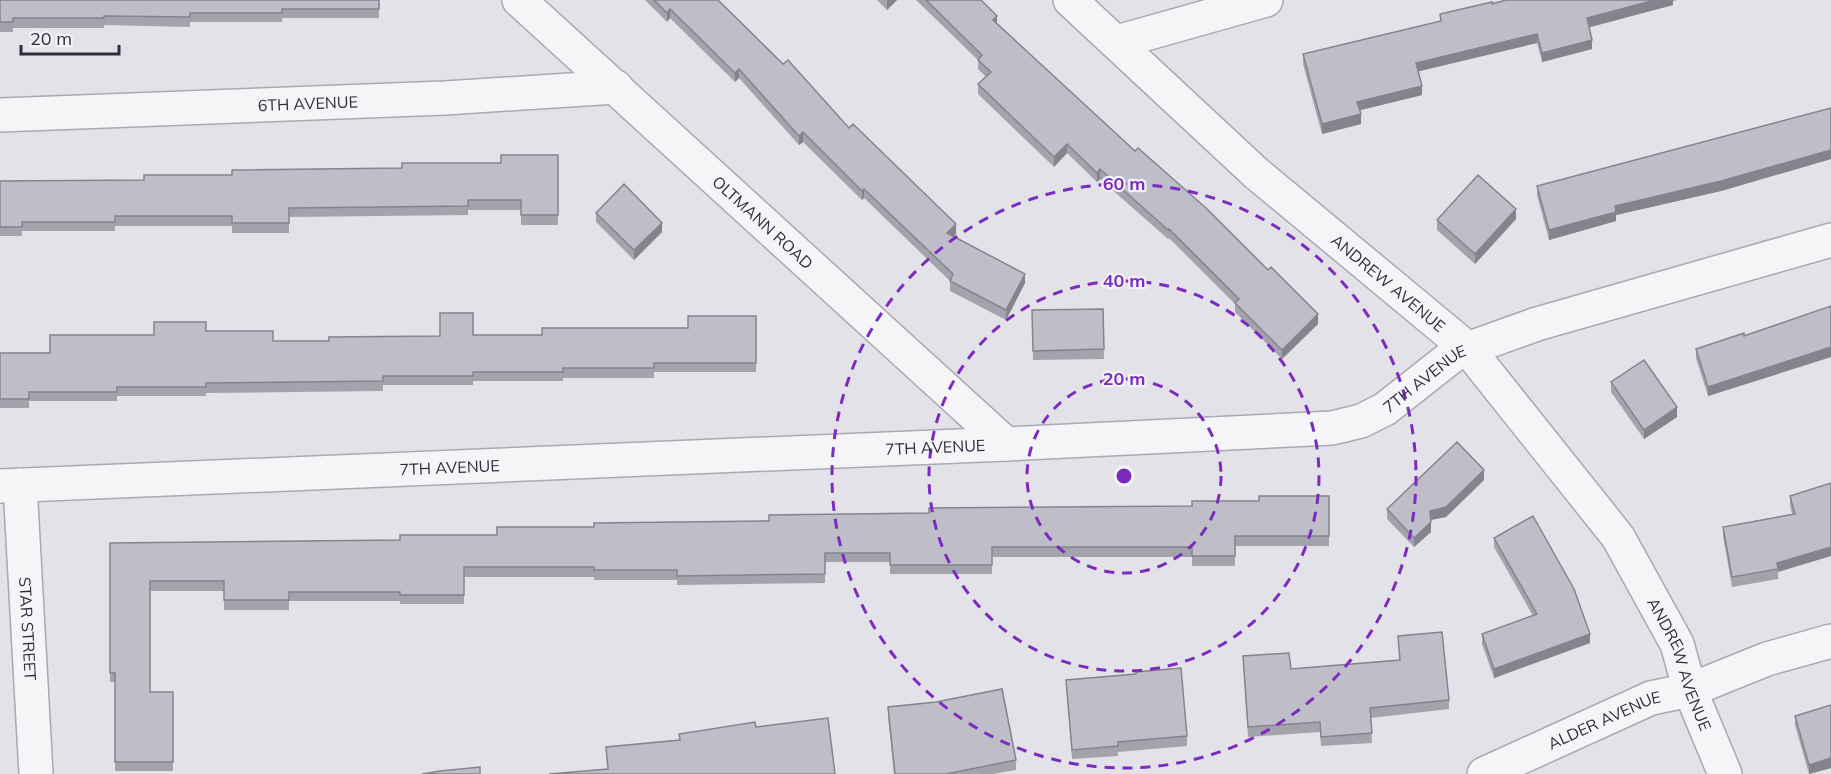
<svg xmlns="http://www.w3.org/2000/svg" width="1831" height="774" font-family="Mulish,sans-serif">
<rect width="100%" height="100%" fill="#e3e2e9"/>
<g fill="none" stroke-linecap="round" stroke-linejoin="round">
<g stroke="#a9a8b3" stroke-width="36">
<g id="minor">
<path id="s1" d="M519,0L1006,444"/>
<path id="s2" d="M1070,0L1256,173L1468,349L1618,537L1677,644L1690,690L1725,774"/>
<path d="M1117,42L1266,0"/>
<path id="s3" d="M0,115L445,98L616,87"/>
<path id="s4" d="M20,485L36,774"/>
<path id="s5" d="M0,486L1006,444L1332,428L1361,421L1385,409L1456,353L1537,324L1831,240"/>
<path id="s6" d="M1484,774L1651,698L1690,690L1767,659L1831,641"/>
</g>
</g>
<use href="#minor" stroke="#f5f5f8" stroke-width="33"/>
</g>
<path fill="#a3a3ac" d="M0,0H379V18H282V22H190V27L104,25V28H13V32H0Z
M645,0H718L956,234L953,236L1025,283L1006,320L950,291V281L864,198L862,200L803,142L799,145L739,78L735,82L670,18L667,22Z
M877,0H897L887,10Z
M916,0H981L997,24L1318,324L1282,359L1235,312V304L1169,238L1168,239L1100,179L1097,182L1067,153L1054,167L978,94V84L986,77L978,69V60Z
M1506,0H1678L1673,1V5L1589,27L1592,49L1542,62L1537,43L1418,71L1422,95L1360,110L1361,124L1322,134L1303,64V54L1440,21V14Z
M1831,108V159L1721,191L1616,215V221L1549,240L1537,195V186Z
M558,155V225H521V210H468V215L289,217V233H232V226H115V231H22V236H0V181L144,180L232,175L402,168L501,163Z
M596,213L662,232L634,260L596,222Z
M1516,219L1475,264L1437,230V220Z
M1831,306V357L1708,396L1696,358V349L1744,336Z
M1103,309L1104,359L1033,360L1032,310Z
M756,316V372H654V378H563V381H473V385H383V391L206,393V396H117V401H29V408H0V353H50L154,335L206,331L273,341H329L473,335H542L688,328Z
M1611,382L1677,417L1644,439L1611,392Z
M1484,480L1446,517L1431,520V532L1414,547L1387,519V509Z
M1831,483L1778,572V579L1732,587L1723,536V527L1792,514L1790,505V496Z
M1329,496V546H1235V566H1192V557H992V574H890V562H825V583L677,585V580H594V577H464V604H400V601H289V610H224V591H150V692H173V771H115V682H110V543L400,540L497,535L594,527L769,521L929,513L1192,506Z
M1494,538L1590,643L1494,678L1482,644V634L1533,616L1494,547Z
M1398,636L1449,700V709L1371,718L1372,743L1321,746L1320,732L1248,737L1243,656L1291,669L1399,660Z
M1136,674L1187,736V746L1118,752V756L1072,759L1066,680Z
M936,702L1016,760V770L993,774H894L888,717V707Z
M1831,705V768L1809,774L1795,725V716Z"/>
<path fill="#85848c" d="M888,0H897L887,10V1Z
M1655,0H1673V5L1587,28V18Z
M670,9V18L667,22V13Z
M997,16V25L993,20Z
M1537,34V43L1416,72V63Z
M1592,40V49L1542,62V53Z
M739,69V78L735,82V73Z
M1422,86V95L1357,111V102Z
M1361,114V124L1322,134V124Z
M803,132V142L799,145V136Z
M1067,144V153L1054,167V157Z
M1831,150V159L1721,191L1616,215V221L1549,240V230L1615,206Z
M1100,169V179L1097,182V173Z
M864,189V198L862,200V191Z
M1516,209V219L1475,264V254Z
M662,223V232L634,260V250Z
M956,224V234L947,243V233Z
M1025,274V283L1006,320V310Z
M1318,314V324L1282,359V350Z
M1831,347V357L1708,396V387Z
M1677,407V417L1644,439V430Z
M1484,470V480L1446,517L1430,520V511Z
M1431,522V532L1414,547V538Z
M1831,547V556L1778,572L1777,563Z
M1590,634V643L1494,678V669Z
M1831,758V768L1809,774V765Z"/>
<path fill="#bebdc8" stroke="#85848c" stroke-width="1.5" d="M0,0H379V9H282V13H190V17L104,16V18H13V22H0Z
M654,0H718L783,64L788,60L849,128L853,124L956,224L947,233L1025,274L1006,310L950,281L953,274L864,189L862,191L803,132L799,136L739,69L735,73L670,9L667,13Z
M926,0H981L997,16L993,20L1135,151L1138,148L1206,208L1268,270L1271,267L1318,314L1282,350L1235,303L1239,299L1169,229L1168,230L1100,169L1097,173L1067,144L1054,157L978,84L991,72L978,60L982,55Z
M1506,0H1655L1587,18L1592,40L1542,53L1537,34L1416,63L1422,86L1357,102L1361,114L1322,124L1303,54L1441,21L1440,14L1492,2V4Z
M1831,108V150L1721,181L1615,206L1616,212L1549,230L1537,186Z
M501,155H558V215H521V200H468V206L289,208V223H232V216H115V222H22V227H0V181L144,180V175H232V170L402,168V163H501Z
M1478,175L1516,209L1475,254L1437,220Z
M624,184L662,223L634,250L596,213Z
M1831,306V347L1708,387L1696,349L1744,333V336Z
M1103,309L1104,349L1033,351L1032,310Z
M440,313H473V335H542V328H688V316H756V363H654V368H563V372H473V376H383V381L206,383V387H117V392H29V399H0V353H50V335H154V322H206V331H273V341H329V337L440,336Z
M1644,360L1677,407L1644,430L1611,382Z
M1457,442L1484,470L1446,507L1430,511L1431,522L1414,538L1387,509Z
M1831,483V547L1777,563L1778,569L1732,577L1723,527L1795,514L1790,496Z
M1259,496H1329V536H1235V556H1192V547H992V565H890V553H825V574L677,576V570H594V567H464V595H400V592H289V600H224V581H150V692H173V762H115V673H110V543L400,540V535H497V527H594V523L769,521V515L929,513V508L1192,506V501H1259Z
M1533,516L1574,589L1590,634L1494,669L1482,634L1537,614L1494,538Z
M1442,632L1449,700L1370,708L1372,733L1321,737L1320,722L1248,727L1243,656L1289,653L1291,669L1400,660L1398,636Z
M1181,668L1187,736L1118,742V746L1072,750L1066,680L1136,674V672Z
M1002,689L1016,760L946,774H895L888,707L936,702Z
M1831,705V758L1809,765L1795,716Z
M828,718L835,774H549L608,769L606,747L680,740L679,734L755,722L756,727Z
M480,767V774H422L440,771Z"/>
<g fill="none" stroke="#7b2cbf" stroke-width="3" stroke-dasharray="10 8">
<circle cx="1124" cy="476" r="97"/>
<circle cx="1124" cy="476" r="195"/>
<circle cx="1124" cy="476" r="292"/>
</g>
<g text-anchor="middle" stroke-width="4.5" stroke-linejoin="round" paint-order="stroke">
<g font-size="16" fill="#2f2c3f" stroke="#f2f2f7">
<text dy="6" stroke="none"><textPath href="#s3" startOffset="308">6TH AVENUE</textPath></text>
<text dy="6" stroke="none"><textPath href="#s1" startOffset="330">OLTMANN ROAD</textPath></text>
<text dy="6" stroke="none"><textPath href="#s2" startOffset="426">ANDREW AVENUE</textPath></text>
<text dy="6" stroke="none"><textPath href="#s5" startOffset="1440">7TH AVENUE</textPath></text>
<text dy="6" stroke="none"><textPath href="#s5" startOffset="936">7TH AVENUE</textPath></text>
<text dy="6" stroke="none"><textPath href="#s5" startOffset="450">7TH AVENUE</textPath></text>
<text dy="6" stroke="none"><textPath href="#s4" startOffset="144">STAR STREET</textPath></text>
<text dy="6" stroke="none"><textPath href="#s2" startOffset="912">ANDREW AVENUE</textPath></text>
<text dy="6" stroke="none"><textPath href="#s6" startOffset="132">ALDER AVENUE</textPath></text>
</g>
</g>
<circle cx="1124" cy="476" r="9" fill="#7b2cbf" stroke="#f2f2f7" stroke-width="3"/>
<g font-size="18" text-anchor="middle" font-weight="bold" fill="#7b2cbf" stroke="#f2f2f7" stroke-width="4.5" stroke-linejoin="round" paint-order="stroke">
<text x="1124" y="190">60 m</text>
<text x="1124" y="287">40 m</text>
<text x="1124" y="385">20 m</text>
</g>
<path d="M21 45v9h98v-9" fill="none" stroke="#2f2c3f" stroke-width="3"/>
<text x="30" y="45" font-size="18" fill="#2f2c3f" stroke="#f2f2f7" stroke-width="4.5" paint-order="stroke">20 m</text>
</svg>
